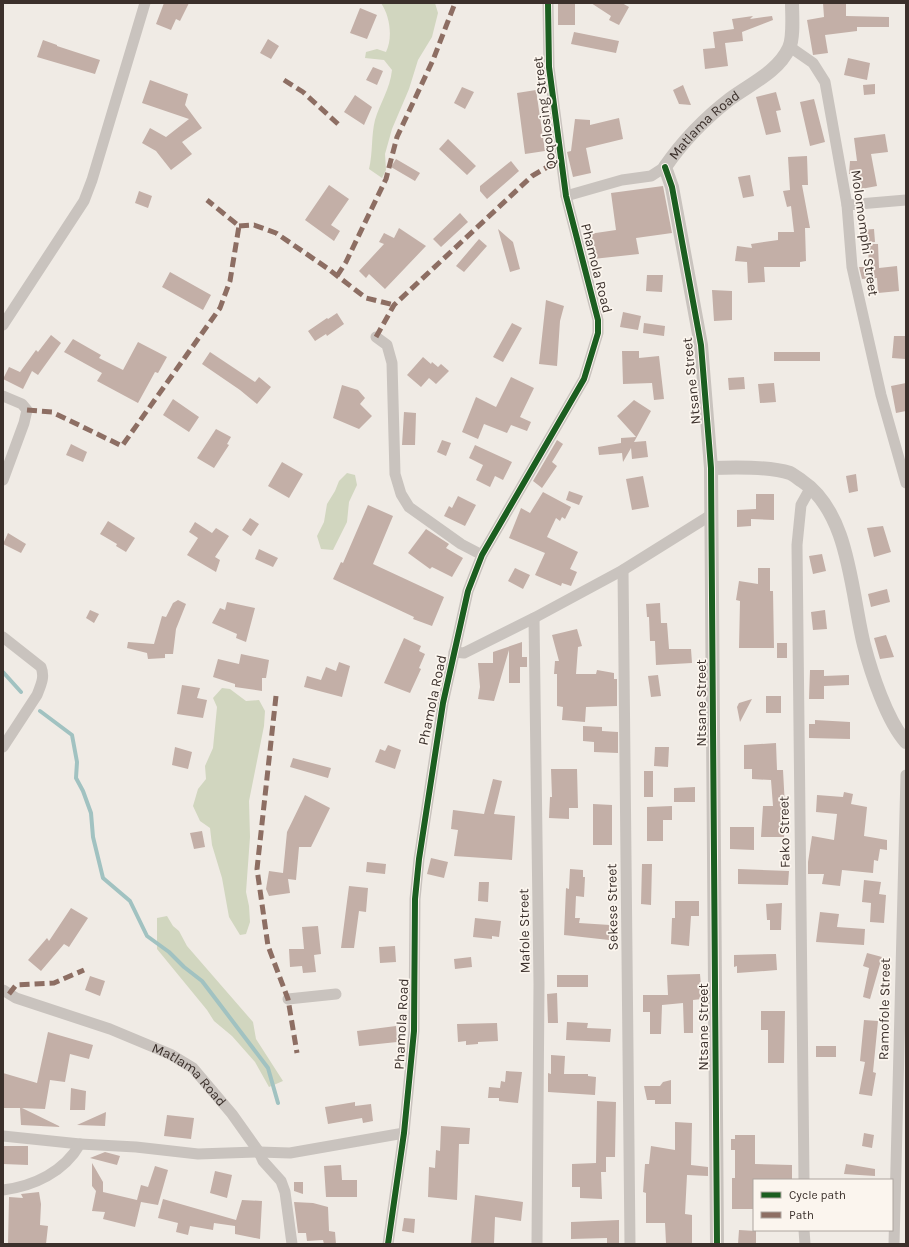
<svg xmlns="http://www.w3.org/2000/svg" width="909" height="1247" font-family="Karla,sans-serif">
<rect width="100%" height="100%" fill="#f0ebe5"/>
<path fill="#d1d6bf" d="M381,3H435L438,13L432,37L418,60L409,89L392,129L385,154L386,170L382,178L369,169C373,153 371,136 375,120C380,103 390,89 392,70L384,60L365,58L366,52L377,49L386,52C393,38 390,16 381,3Z
M347,473L355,475L357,485L349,502L347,522L333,550L321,549L317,536L324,522L327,504L335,491L339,481Z
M222,688L230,689L246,701L259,700L265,711L264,726L249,801L250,837L246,892L249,906L250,922L246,934L240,935L229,917L222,878L212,845L210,828L200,821L193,806L198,789L206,779L205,766L213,748L217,707L213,698Z
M167,916L173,926L179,931L187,946L253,1022L256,1039L283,1081L269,1087L255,1062L232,1036L214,1021L207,1010L157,949V918Z"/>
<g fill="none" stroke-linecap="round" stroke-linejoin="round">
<path stroke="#a1c2c1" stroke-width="4" d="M3,672L21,692
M40,711L72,735L77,762L76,778L83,791L91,813L93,837L103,878L130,901L147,936L169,952L184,967L202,981L218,1002L268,1068L278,1103"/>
</g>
<path fill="#c3afa7" d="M164,3H189L180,21L176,19L171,30L156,24Z
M558,3H575V25H558Z
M591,3H622L629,7L619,25L609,20L611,16Z
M823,3H846V16L889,17V27H857V31L825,35L828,53L813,55L807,20L824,17Z
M360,8L377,15L367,39L350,33Z
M753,16L750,19L772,16L773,20L742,32L743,41L725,43L728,66L705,69L703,49L715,48L713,32L734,29L732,19Z
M574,32L619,41L616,53L571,44Z
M268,39L279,46L271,59L260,53Z
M43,40L57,45V46L100,60L95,74L37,57Z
M848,58L870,63L867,80L844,75Z
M373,67L383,71L377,85L366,80Z
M150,80L188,94L185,105L202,128L182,142L192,154L171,170L156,151L142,143L150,128L166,137L189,119L142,103Z
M875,84V94L864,95L863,85Z
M683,85L691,105L679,104L673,90Z
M462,87L474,92L465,109L454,103Z
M536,90L545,151L525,154L517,93Z
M776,92L781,110L776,111L781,132L766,135L756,97Z
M355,95L372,107L364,125L344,112Z
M814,99L825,142L810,146L800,102Z
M619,118L623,139L586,148L591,173L573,177L567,152L571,151L575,119L590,120V125Z
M885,134L888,152L871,154L877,186L861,189L858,174H849L850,161H857L854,138Z
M448,139L476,166L467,175L439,149Z
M807,156L808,185H802L810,228H805L806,261L800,262V267H764L765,282L748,283L747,262L735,261L737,246L752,248L751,244L778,240V232H794L791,206L787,207L783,191L790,190L788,157Z
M396,159L420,173L415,181L391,167Z
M511,161L519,171L487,199L480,191V186Z
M750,175L754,196L743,198L738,177Z
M329,185L349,199L331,225L340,231L334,241L305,220Z
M663,186L672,233L636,238L639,254L593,259L589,234L616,230L611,193Z
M139,191L152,196L148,208L135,203Z
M460,213L468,222L441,247L433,239Z
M399,228L426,246L385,289L369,274L366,278L359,271L384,244L379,242L384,233L394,238Z
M498,229L513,242L520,269L510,272Z
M874,229L875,242L861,243L860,230Z
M479,239L487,246L464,272L456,266Z
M868,244H878L879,268L897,266L899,291L878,293L877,278L862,279L859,267H869Z
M170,272L211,295L203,310L162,287Z
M647,275H663L662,292L646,291Z
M712,290L732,291V320L714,321Z
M546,300L564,306L560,321L557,366L539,364Z
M623,312L641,316L638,330L620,327Z
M337,313L344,324L327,336L326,334L315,341L308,331L327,318L328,319Z
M512,323L522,328L503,362L493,357Z
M644,323L665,326L664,336L643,333Z
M51,335L61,343L38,375L32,371L23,389L3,379L9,367L20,372L36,350L38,352Z
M894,336H906L905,359L892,358Z
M73,339L101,355L99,358L123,370L138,342L167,357L158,373L155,372L138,403L97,381L102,373L64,352Z
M622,351H639V358L659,356L664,399L654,400L652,383L623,384Z
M210,352L255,382L259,377L271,387L257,404L240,390L202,364Z
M774,352H820V361H774Z
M423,357L431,364L432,362L438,367L441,364L449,371L436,384L429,378L421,387L407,375Z
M511,377L534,388L520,417L531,422L527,431L511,425L507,433L484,424L478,439L462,432L476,397L496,407Z
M744,377L745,389L729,390L728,378Z
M774,383L776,402L760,403L758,384Z
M906,383V411L896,413L891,386Z
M342,385L358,390L365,398L360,404L372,416L359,429L333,418Z
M173,399L199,417L189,432L163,415Z
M634,400L651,411L634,442L646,441L648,457L632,459L631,448L623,462L622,453L599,455L598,447L621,443V438L636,437L617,416Z
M404,412L416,413L415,445H402Z
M216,429L231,437L227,444L229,445L214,468L197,458Z
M442,440L451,443L446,456L437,452Z
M557,440L563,444L552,462L557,466L542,488L533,481Z
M71,444L87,452L83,462L66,455Z
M475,445L512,462L503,480L495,476L490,487L476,480L483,465L469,458Z
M282,462L303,474L289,498L268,486Z
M856,474L858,491L849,493L846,476Z
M643,476L649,507L632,510L626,479Z
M569,491L583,496L579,505L566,500Z
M543,492L571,507L565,519L562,517L560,521L556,518L547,537L578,552L570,569L577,572L571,586L562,583L561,586L535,575L545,553L509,538L521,508L530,513Z
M756,494H774V520L751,519V526L737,527V510L756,509Z
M458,496L476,505L465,526L444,516L449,506L452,508Z
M368,505L393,516L373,564L444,597L432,626L413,619L414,617L333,579L341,562L343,563Z
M250,518L259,524L251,536L242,530Z
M108,521L135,538L126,552L116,546L117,544L100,534Z
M195,522L212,533L216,528L229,536L215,557L220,560L216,572L187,555L198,538L189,532Z
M883,526L891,552L874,557L867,528Z
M426,529L449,544L446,548L463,558L452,577L432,567L430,569L408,553Z
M8,533L26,544L21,553L3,544Z
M259,549L278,558L273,567L255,559Z
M822,554L826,571L813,574L809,556Z
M515,568L530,575L523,589L508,581Z
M758,568H770V591H773L774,648H739L740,601L736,600L739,581L758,584Z
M887,589L890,602L871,607L868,594Z
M178,600L186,604L176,629L173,654H165V658L148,659L147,653L127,648L128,642L154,644L162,616L166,617L173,603Z
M227,602L255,608L246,642L236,638L237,634L212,623L220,608L225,610Z
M660,603L661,623H667L669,649H691L692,663L656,665L655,641H650L649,617H647L646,604Z
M90,610L99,614L94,623L86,618Z
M825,610L827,629L813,630L811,612Z
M577,629L582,646L578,647L576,674H596L597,670L614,673V679H617V706L586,707L585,722L562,720L563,707L557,706V674H554L555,661H559L552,635Z
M886,635L894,657L880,659L874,638Z
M404,638L421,646L419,651L425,654L419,668L421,669L410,693L384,683Z
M522,642V657H527V667H520V683H509V650L494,701L478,699L480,687L478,663H493V652Z
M777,643H787V658H777Z
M241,654L269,660L266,678H262V691L235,687V684L213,677L218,659L239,664Z
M339,662L350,666L342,697L304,687L307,676L321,680L326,667L336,671Z
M810,670H824V676L849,675V685L824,686V699H809Z
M658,675L661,696L651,697L648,676Z
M182,685L200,688L197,698L207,700L203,718L177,714Z
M766,696H781V713H766Z
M752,699L740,722L737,707L739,703Z
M815,720L850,722V739L809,738V724H815Z
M583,726L602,727V731L618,732V753L594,752V742L583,741Z
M776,743L777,770H783L785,807L784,837H761L763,806H773L771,780L752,779V769H744V745Z
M388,745L401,750L395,769L375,762L380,749L385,751Z
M175,747L192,752L188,769L172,765Z
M655,747H669L668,767L654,766Z
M293,758L331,768L328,778L290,767Z
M551,769H577L578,808H569V819L549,818L550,797H552Z
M644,771H653V797H644Z
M493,779L502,781L494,814L515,816L512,860L454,856L458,830L451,829L453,810L484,814Z
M695,787V802H674V788Z
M844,792L853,794L851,804L867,807L864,836L887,840V850L880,849L878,861L874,860L873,873L842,870L840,886L822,884L824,874H808V862L812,836L834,840L837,814L816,812L817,795L843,797Z
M305,795L330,808L311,847H299L296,880L288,879L290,893L269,896L266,889L269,871L283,873L287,832Z
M593,804L612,805V845H593Z
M672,806V820H663V841H647V807Z
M730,827H754V850L730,849Z
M202,831L205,847L194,849L190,833Z
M431,858L448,862L444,878L427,874Z
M367,862L386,864L385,874L366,872Z
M642,864H652L651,905L641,904Z
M570,869L583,870V877H585L584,897L576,896L575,918H580L579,923L610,925L609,940L564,935L566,888L569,889Z
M738,869L789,871L788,885L738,884Z
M864,880L881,882L879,894L886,895L884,923L870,922L871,903L862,902Z
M479,882H489L488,902L478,901Z
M349,886L368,888L366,912L359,911L354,948H341Z
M675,901H699V916H691L689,946L671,944L672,918H675Z
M782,903L781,930H770V920H767L766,904Z
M71,908L88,918L69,947L64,944L41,971L28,960L47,938L49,941Z
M820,912L839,914L837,927L865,929L864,945L816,942Z
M475,918L501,921L499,937L492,936V939L473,937Z
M318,926L321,954L314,955L316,972L303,973L302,966L290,967L289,949H304L302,927Z
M395,946L396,962L380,963L379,947Z
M867,953L882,957L870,999L863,997L869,968L863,966Z
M776,954L777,970L737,973V966L734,967V955Z
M471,957L472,967L455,969L454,959Z
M700,974L702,999L693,1000V1033H684L683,1003L662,1005L661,1034H650V1012H643V995H668L667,975Z
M557,975H588V987H557Z
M90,976L105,981L100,996L85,990Z
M557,993L558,1023H548L547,994Z
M761,1011H785L784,1063H768V1030H761Z
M864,1020L878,1021L873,1072L876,1073L872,1096L859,1094L865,1062L860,1061Z
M567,1022L588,1023L587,1028L611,1029L610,1042L566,1040Z
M497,1023L498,1041L478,1042V1044L466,1045V1041L458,1042L457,1024Z
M396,1026L397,1042L359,1046L357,1031Z
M48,1032L93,1045L89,1059L70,1054L65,1082L50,1080L45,1109L22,1108L61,1127L21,1125L20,1108H3V1073L37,1083Z
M816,1046H836V1057H816Z
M551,1055L565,1056L564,1074H588V1076L596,1077L595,1095L548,1092V1073L551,1074Z
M506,1071L522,1072L518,1103L499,1101V1098H488L489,1087L500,1088L501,1081L505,1082Z
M671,1080V1104H655V1100H647L644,1086H660L663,1082Z
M71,1088L86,1091L85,1110H70Z
M597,1101L616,1102L615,1157H606V1172H601L602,1199L580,1198V1187H572V1164L596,1163Z
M355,1102V1106L371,1104L373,1121L363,1123L362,1118L328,1124L325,1107Z
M106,1112L105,1126L77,1125Z
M167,1115L194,1118L191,1139L164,1136Z
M675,1122L692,1123L691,1165L708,1167V1176L687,1175L685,1214L692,1215V1243H666L665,1223H646V1193L643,1192L645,1164H649L651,1146L675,1150Z
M441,1126L470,1128L469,1144H459L457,1200L428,1197L429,1167L435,1168L436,1150L440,1151Z
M864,1133L874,1135L872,1148L862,1146Z
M735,1135H755V1164L792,1165V1180H754V1209H732V1178H735V1150H731V1139H735Z
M3,1146H28V1165L3,1164Z
M105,1152L120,1156L117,1165L90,1158Z
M92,1163L103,1182V1192L137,1200L141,1185L148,1187L155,1166L168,1170L158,1205L141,1202L135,1227L103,1219L105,1212L92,1211L96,1191L92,1186Z
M846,1164L875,1169V1176L844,1174Z
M341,1165L342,1180H357V1197H326L324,1166Z
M215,1171L232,1175L227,1198L210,1193Z
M294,1182H303V1194L294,1191Z
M39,1192L41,1204L40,1225L48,1226L46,1244H8L9,1197L23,1198L21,1194Z
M475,1195L523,1202L521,1221L495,1217L494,1244H471Z
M163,1199L236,1220L242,1200L262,1201L260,1239L235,1234V1226L214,1223L213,1230L190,1226L188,1235L176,1232L178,1223L158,1218Z
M294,1202L313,1203L328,1207L329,1231L335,1232L336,1244H324L323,1240L307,1241L306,1233H298Z
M404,1218L415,1219L414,1233L402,1231Z
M619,1220V1244H607V1238L571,1239V1222Z
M739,1230L756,1231V1244H738Z"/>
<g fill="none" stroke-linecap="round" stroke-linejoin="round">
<g stroke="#c9c3be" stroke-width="11">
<path d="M790,47L813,63L825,82L847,205L852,267L881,395L906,483"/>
<path d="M566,196L622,180L651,176L665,167"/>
<path d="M847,205L906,200"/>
<path d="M3,325L84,201L92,180L145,3"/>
<path d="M376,337L387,345L392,363L395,474L401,494L409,507L461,544L482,555"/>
<path d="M3,396L22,404L27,410L24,423L3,480"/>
<path d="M623,570L630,1244"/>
<path d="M534,618L539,984L537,1244"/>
<path d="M3,637L41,667C45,677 41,685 37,695L3,747"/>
<path d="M454,652L464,653L534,618L623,570L711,515"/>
<path id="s1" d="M3,990L16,998L110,1029L170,1054L193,1068L232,1114L259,1152L263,1161L281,1181L285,1192L292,1244"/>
<path d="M288,999L336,994"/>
<path d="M3,1136L80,1144"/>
<path d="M804,1180L797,545L801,505L811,487"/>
<path d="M3,1190C34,1186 64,1172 80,1144L136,1147L198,1154L259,1152L290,1153L404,1133"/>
<path d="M804,1230L805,1244"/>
<path d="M388,1244L404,1133L414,1031L415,899L419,859L443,703L468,591L482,555L584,379L598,333V320L566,196L549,67L548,3"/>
<path d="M894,1244L906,775"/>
</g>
<g stroke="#c9c3be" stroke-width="14">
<path d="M711,468C734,467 768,466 790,473C794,475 799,479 802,481C850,513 851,594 864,645C871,672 887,721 906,742"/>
<path id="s2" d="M717,1244L711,468L701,345L672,187L665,167C683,141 704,119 730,99C750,84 778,72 789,48C794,38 792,14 792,3"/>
</g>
<path stroke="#8d6e63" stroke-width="5" stroke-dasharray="10 5" stroke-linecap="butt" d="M284,80L303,92L338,124
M239,226L254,225L276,233L327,268L366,298L394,305
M337,276L346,262L386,179L397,137L433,60L455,3
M376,337L394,305L532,176L561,159
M27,410L52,412L122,446L220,308L230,281L239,226L207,200
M276,696L257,869L268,946L288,999L297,1053
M9,994L16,985L54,983L84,970"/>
<g stroke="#fbf5ee" stroke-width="8">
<path id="cycleway" d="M665,167L672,187L701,345L711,468L717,1244
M388,1244L404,1133L414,1031L415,899L419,859L443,703L468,591L482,555L584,379L598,333V320L566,196L549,67L548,3"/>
</g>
<use href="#cycleway" stroke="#1b5e20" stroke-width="6"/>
</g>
<g text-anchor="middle" stroke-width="3.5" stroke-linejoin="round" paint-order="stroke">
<g font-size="14" fill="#3b302b" stroke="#fbf5ee">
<text transform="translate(544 113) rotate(-97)" y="5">Qoqolosing Street</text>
<text dy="5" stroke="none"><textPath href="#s2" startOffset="1139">Matlama Road</textPath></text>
<text transform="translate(865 233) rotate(82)" y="5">Molomomphi Street</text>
<text transform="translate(597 268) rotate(76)" y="5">Phamola Road</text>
<text transform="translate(691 381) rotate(-96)" y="5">Ntsane Street</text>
<text transform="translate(432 700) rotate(-78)" y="5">Phamola Road</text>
<text transform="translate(701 703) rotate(-90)" y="5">Ntsane Street</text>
<text transform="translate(784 832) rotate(-91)" y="5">Fako Street</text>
<text transform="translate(612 907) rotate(-91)" y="5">Sekese Street</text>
<text transform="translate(524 931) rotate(-91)" y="5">Mafole Street</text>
<text transform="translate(884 1009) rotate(-89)" y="5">Ramofole Street</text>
<text transform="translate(401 1024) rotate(-87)" y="5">Phamola Road</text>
<text transform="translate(703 1027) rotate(-90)" y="5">Ntsane Street</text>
<text dy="5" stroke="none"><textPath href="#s1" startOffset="207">Matlama Road</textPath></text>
</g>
</g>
<rect width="909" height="1247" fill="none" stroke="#3b302b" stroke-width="8"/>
<rect x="753" y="1179" width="140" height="52" fill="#fbf5ee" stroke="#aea6a0"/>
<rect x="761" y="1192" width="20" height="6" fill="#1b5e20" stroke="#aea6a0"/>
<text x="789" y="1199" font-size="12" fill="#3b302b">Cycle path</text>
<rect x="761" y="1212" width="20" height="6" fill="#8d6e63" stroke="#aea6a0"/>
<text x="789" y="1219" font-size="12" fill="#3b302b">Path</text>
</svg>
